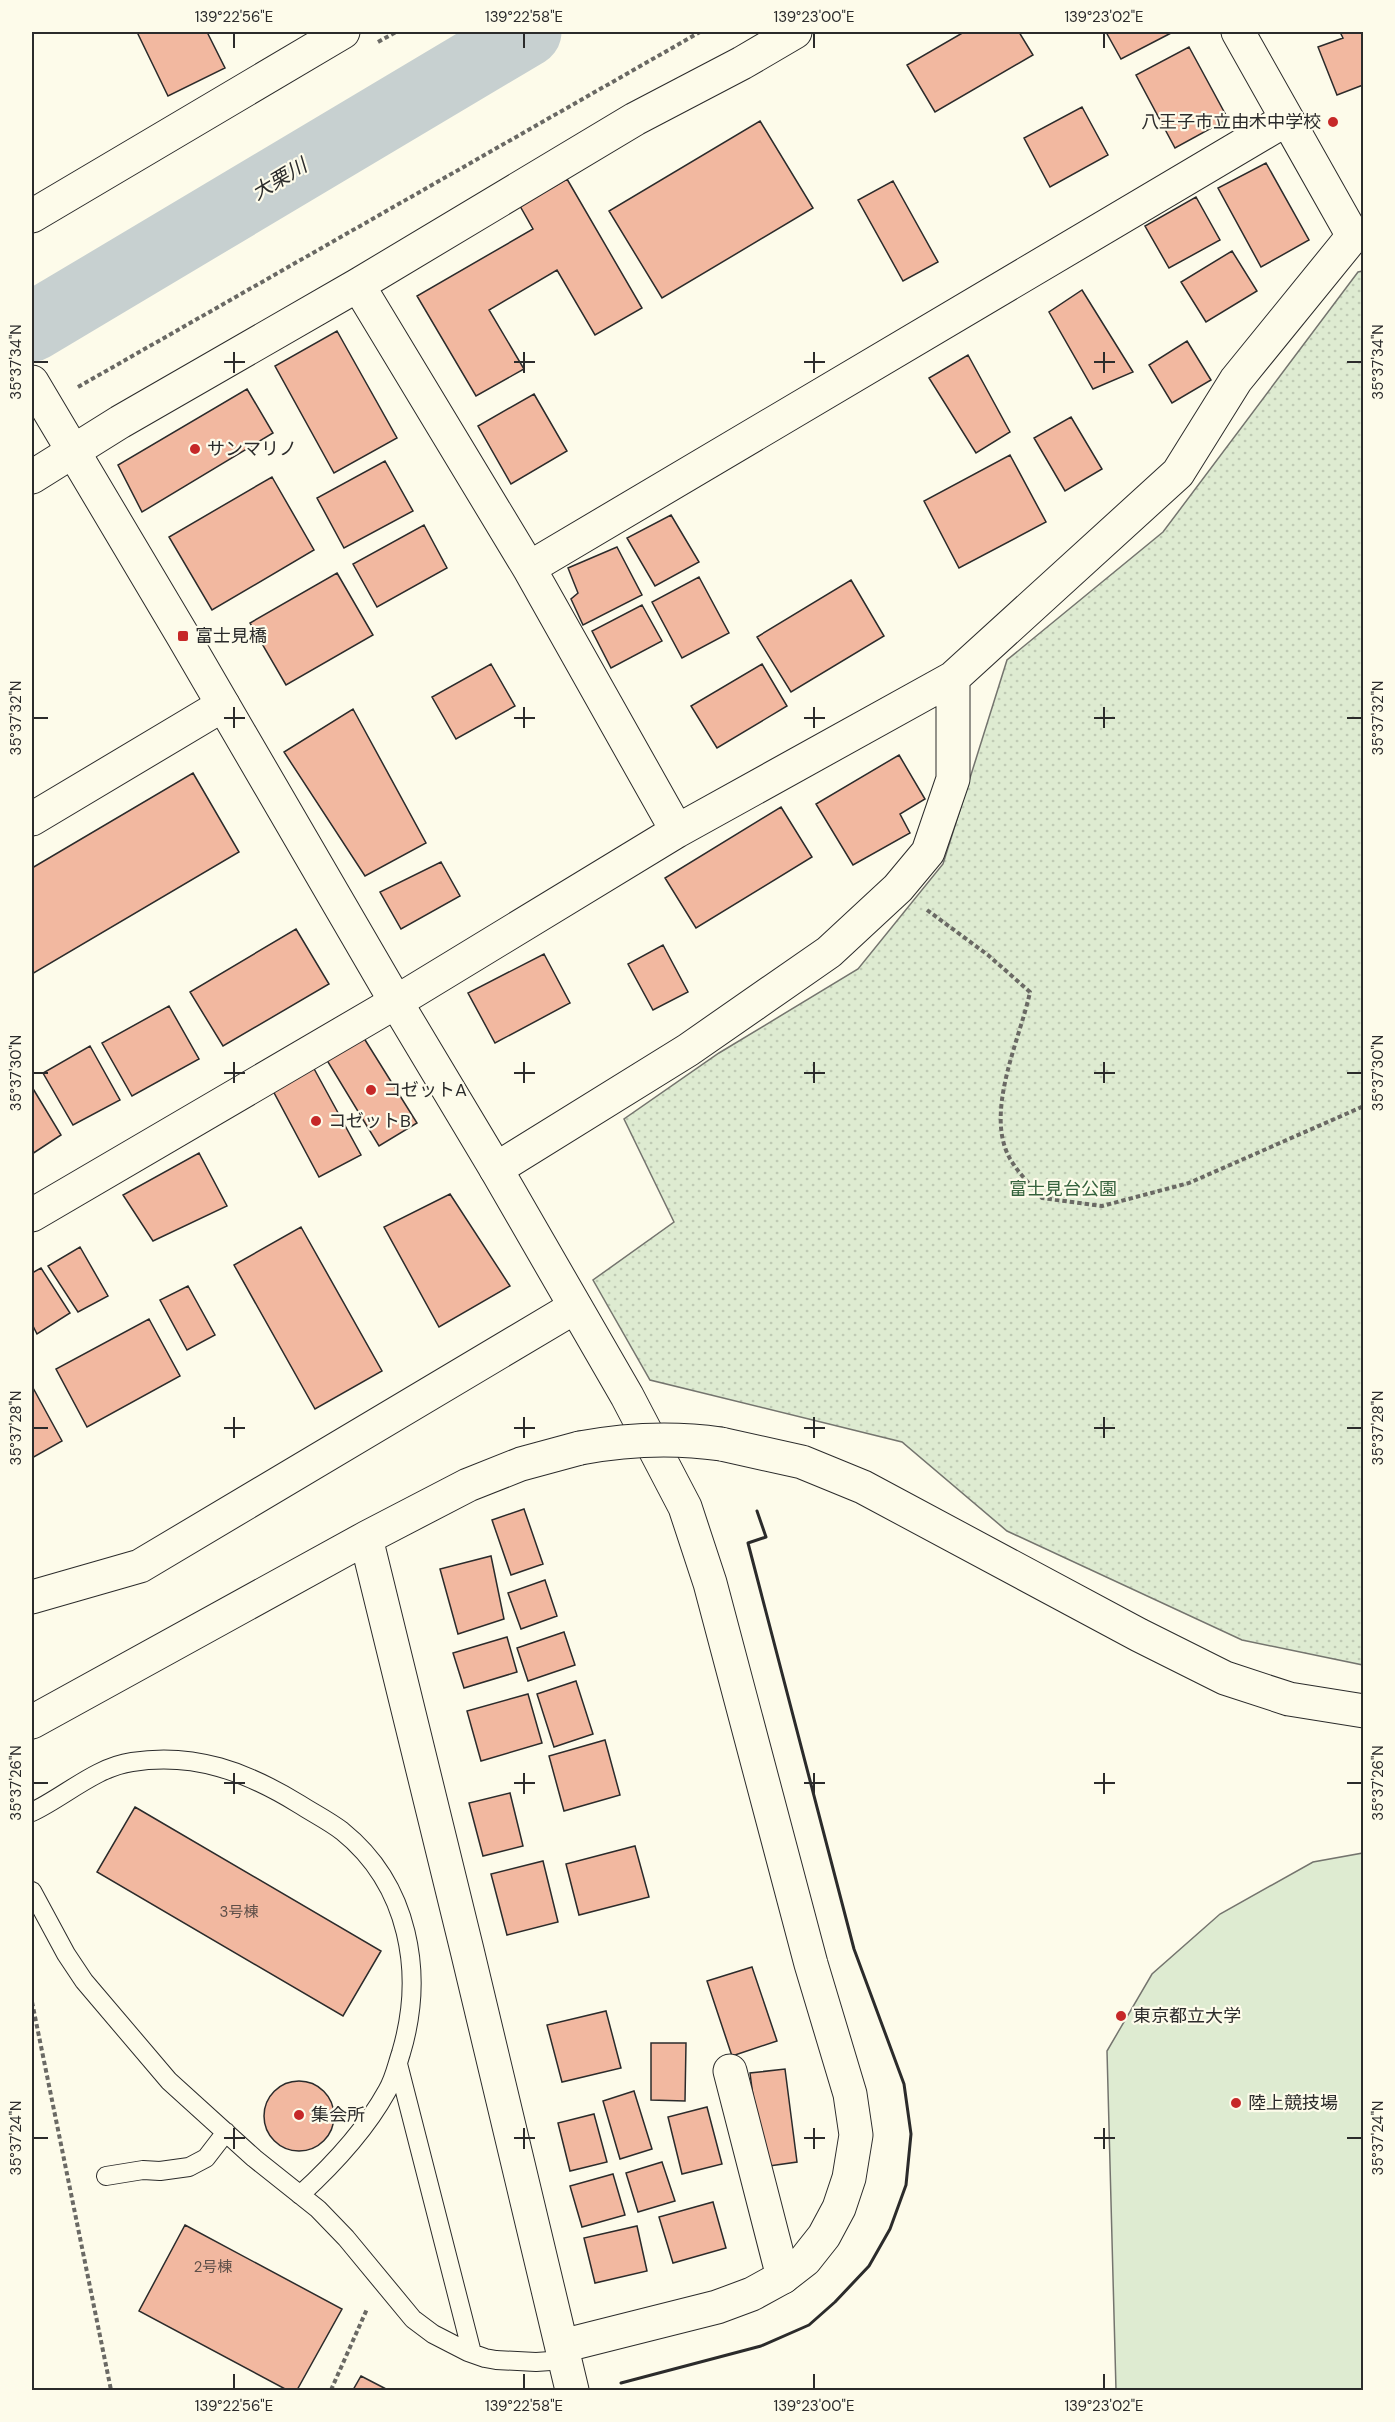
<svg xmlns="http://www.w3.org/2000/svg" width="1395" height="2422" font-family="'DM Sans','Noto Sans JP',sans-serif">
<defs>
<pattern id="park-dots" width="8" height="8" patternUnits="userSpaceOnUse" patternTransform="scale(1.5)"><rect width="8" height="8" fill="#deebd1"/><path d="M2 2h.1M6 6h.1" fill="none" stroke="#bfcab4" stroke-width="1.8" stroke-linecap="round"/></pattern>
</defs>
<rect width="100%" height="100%" fill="#fdfbea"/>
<path fill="url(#park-dots)" stroke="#74746e" stroke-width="1.5" d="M1363,271V1665L1242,1640L1007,1531L902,1442L650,1380L593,1280L674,1222L624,1119L719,1053L858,969L943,864L1007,660L1163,532L1358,272Z"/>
<path fill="#deebd1" stroke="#74746e" stroke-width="1.5" d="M1363,1853V2390H1116L1107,2051L1152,1974L1220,1914L1313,1862Z"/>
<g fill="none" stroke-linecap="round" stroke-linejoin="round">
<path stroke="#c7d0d0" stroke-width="69" d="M32,327L527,32"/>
</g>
<path fill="#f2b8a0" stroke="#2b2b2b" stroke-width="1.5" d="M137,32H207L225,68L168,96Z
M964,32H1019L1033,55L935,112L907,65Z
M1106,32H1173L1121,59Z
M1340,32H1364V87L1363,85L1337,95L1318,47L1343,38Z
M1189,47L1228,119L1175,148L1136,75Z
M1082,107L1108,155L1050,187L1024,138Z
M760,121L813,208L662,298L609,211Z
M1266,163L1309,240L1261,267L1218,188Z
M567,179L642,308L595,335L557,270L489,310L524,369L476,396L417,296L533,229L520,206Z
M893,181L938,262L903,281L858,200Z
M1196,197L1220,240L1169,268L1145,226Z
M1232,251L1257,291L1206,322L1181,282Z
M1082,290L1133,372L1093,389L1049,312Z
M337,331L397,438L334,473L275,366Z
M1187,341L1211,380L1172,403L1149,365Z
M968,355L1010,432L976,453L929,378Z
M247,389L273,433L142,512L118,465Z
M534,394L567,451L511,484L478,426Z
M1071,417L1102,469L1065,491L1034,438Z
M1010,455L1046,522L959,568L924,501Z
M385,461L413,511L344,548L317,498Z
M272,477L314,550L212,610L169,537Z
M671,515L699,562L655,586L627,538Z
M424,525L447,568L377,607L353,564Z
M617,547L642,595L583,625L571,599L578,593L568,568Z
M337,573L373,635L286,685L250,623Z
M699,577L729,633L682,658L652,602Z
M851,580L884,636L791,692L757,637Z
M642,605L662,641L611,668L592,631Z
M491,664L515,706L456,739L432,697Z
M762,664L787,706L717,748L691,706Z
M353,709L426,843L365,876L284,752Z
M899,755L925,799L900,814L910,833L853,865L816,804Z
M193,773L239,852L32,974V868Z
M781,807L812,857L696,928L665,878Z
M441,862L460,896L401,929L380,892Z
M296,929L329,984L223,1046L190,992Z
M663,945L688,992L653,1010L628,964Z
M544,954L570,1003L495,1043L468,993Z
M169,1006L199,1059L132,1096L102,1043Z
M362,1035L417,1123L379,1146L325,1057Z
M90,1046L120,1100L73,1125L43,1073Z
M312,1065L361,1155L319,1177L271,1087Z
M32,1087L61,1135L32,1154Z
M199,1153L227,1206L153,1241L123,1195Z
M450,1194L510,1286L439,1327L384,1227Z
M301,1227L382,1371L315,1409L234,1265Z
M80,1247L108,1296L78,1312L48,1266Z
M41,1268L70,1313L37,1334L32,1324V1273Z
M188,1286L215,1335L187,1350L160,1300Z
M149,1319L180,1376L87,1427L56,1369Z
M32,1386L62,1441L32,1458Z
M524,1509L543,1564L511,1575L492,1520Z
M491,1556L504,1619L458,1634L440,1569Z
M545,1580L557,1616L521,1629L508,1593Z
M564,1632L575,1665L528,1681L517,1648Z
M507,1637L517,1672L464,1688L453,1653Z
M576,1681L593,1734L554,1747L537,1694Z
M528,1694L542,1743L481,1761L467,1711Z
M605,1740L620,1795L564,1811L549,1756Z
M510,1793L523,1846L483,1856L469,1803Z
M135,1807L381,1951L343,2016L97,1872Z
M635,1846L649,1897L579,1915L566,1864Z
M543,1861L558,1922L507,1935L491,1874Z
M752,1967L777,2041L732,2056L707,1981Z
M606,2011L621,2068L562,2082L547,2025Z
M651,2043H686L685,2101L651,2100Z
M785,2069L797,2162L762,2167L750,2073Z
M264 2116a35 35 0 1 1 70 0a35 35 0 1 1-70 0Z
M634,2091L652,2149L620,2159L603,2101Z
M707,2107L722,2164L682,2174L668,2117Z
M594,2114L607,2162L570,2171L558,2123Z
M662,2162L675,2201L638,2212L626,2173Z
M613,2174L625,2215L582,2227L570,2186Z
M713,2202L726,2248L673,2263L659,2217Z
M185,2225L342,2309L297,2390H287L139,2311Z
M637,2226L647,2271L595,2283L584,2238Z
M361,2376L388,2390H353Z"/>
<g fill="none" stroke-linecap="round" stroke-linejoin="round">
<g stroke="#2b2b2b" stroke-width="20">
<path id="lane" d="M32,1812C64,1797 96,1767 132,1762C194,1752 247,1772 299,1804C313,1813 329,1821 342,1831C409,1885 425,1973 401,2053C397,2065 394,2080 387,2091C365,2131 334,2164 300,2195
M32,1891L66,1954L84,1981L169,2081L254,2158L318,2209L346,2238L413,2319L433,2334L468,2352L485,2358L496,2360L536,2362L565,2360
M398,2064L472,2353
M106,2176L143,2170L160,2171L189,2167L206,2158L226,2132"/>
</g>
<g stroke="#2b2b2b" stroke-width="35">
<path id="street" d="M1238,32L1353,236
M32,216L343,32
M358,285L529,568L677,831
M32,477L120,422L358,285L635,119L742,63L795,32
M529,568L1287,119
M32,819L223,705
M496,1169L688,1050L829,952L898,888L928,852L953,779V678
M32,1215L396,1002L677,831L953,678L1178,473L1236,380L1353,236L1364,235
M32,1597L140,1566L575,1307
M730,2071L783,2277"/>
</g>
<g stroke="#2b2b2b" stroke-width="35">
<path id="secondary" d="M32,382L183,636L396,1002L496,1169L627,1396L685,1507L710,1583L811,1964L850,2094L856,2135L849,2178L839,2208L824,2236L805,2260L783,2277L752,2294L717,2307L562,2346
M721,1444L802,1462L863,1487L1139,1635L1225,1678L1289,1699L1364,1711
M366,1538L467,1950L572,2390
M32,1722L366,1538L468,1485L521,1464L580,1448"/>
</g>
<path stroke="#6a6964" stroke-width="4" stroke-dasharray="4.5 3" stroke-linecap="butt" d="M378,42L396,32
M78,387L700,32
M927,910L988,955L1030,992C1020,1040 982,1116 1012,1162C1020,1175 1032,1186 1042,1198L1102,1206L1189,1183L1364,1106
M32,2002L111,2390
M331,2390L367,2309"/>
<use href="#lane" stroke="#fdfbea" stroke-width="18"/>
<use href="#street" stroke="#fdfbea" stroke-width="33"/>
<use href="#secondary" stroke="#fdfbea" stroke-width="33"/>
<g stroke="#2b2b2b" stroke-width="35" stroke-linecap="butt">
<path id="secondary-bridge" d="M580,1448C628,1439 672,1437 721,1444"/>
</g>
<use href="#secondary-bridge" stroke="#fdfbea" stroke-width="33"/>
<path stroke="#2b2b2b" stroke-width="3" d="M621,2383L761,2346L809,2325L835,2302L869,2266L890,2229L906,2185L911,2134L904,2084L854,1949L748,1543L766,1537L757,1511"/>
</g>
<path fill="none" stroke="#2b2b2b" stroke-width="2" d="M234,33V48M524,33V48M814,33V48M1104,33V48M234,352V373M524,352V373M814,352V373M1104,352V373M33,362H48M224,362H245M514,362H535M804,362H825M1094,362H1115M1347,362H1362M234,707V728M524,707V728M814,707V728M1104,707V728M33,718H48M224,718H245M514,718H535M804,718H825M1094,718H1115M1347,718H1362M234,1062V1083M524,1062V1083M814,1062V1083M1104,1062V1083M33,1073H48M224,1073H245M514,1073H535M804,1073H825M1094,1073H1115M1347,1073H1362M234,1417V1438M524,1417V1438M814,1417V1438M1104,1417V1438M33,1428H48M224,1428H245M514,1428H535M804,1428H825M1094,1428H1115M1347,1428H1362M234,1773V1794M524,1773V1794M814,1773V1794M1104,1773V1794M33,1783H48M224,1783H245M514,1783H535M804,1783H825M1094,1783H1115M1347,1783H1362M234,2128V2149M524,2128V2149M814,2128V2149M1104,2128V2149M33,2138H48M224,2138H245M514,2138H535M804,2138H825M1094,2138H1115M1347,2138H1362M234,2374V2389M524,2374V2389M814,2374V2389M1104,2374V2389"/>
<g fill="#c62828" stroke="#fdfbea" stroke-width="2">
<circle cx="1333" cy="122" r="6"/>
<circle cx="195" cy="449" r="6"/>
<rect x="177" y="630" width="12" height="12" rx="3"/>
<circle cx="371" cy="1090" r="6"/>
<circle cx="316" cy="1121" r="6"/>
<circle cx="1121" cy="2016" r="6"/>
<circle cx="1236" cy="2103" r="6"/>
<circle cx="299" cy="2115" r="6"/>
</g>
<g text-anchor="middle" stroke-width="4.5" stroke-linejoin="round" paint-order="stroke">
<g font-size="15" fill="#5d4e48">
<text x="239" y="1917">3号棟</text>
<text x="213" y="2272">2号棟</text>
</g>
<g font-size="18" fill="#2b2b2b" stroke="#fdfbea" text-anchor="start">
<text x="1321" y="128" text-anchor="end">八王子市立由木中学校</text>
<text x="207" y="455">サンマリノ</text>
<text x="195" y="642">富士見橋</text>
<text x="383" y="1096">コゼットA</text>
<text x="328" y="1127">コゼットB</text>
<text x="1133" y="2022">東京都立大学</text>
<text x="1248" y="2109">陸上競技場</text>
<text x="311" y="2121">集会所</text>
</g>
<g font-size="18" fill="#34623c" stroke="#fdfbea">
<text x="1063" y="1195">富士見台公園</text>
</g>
<g font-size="20" font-style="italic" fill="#2b2b2b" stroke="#fdfbea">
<text transform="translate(279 179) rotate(-31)" y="7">大栗川</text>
</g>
</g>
<rect width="1395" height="2422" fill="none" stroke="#fdfbea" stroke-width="66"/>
<rect x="33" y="33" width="1329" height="2356" fill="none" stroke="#2b2b2b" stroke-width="2"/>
<g font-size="15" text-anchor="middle" fill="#2b2b2b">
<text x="234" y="22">139°22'56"E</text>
<text x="524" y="22">139°22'58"E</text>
<text x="814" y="22">139°23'00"E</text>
<text x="1104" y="22">139°23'02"E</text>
<text transform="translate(16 362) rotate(-90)" y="5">35°37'34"N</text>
<text transform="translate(1378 362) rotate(-90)" y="5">35°37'34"N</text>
<text transform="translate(16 718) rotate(-90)" y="5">35°37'32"N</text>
<text transform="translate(1378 718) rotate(-90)" y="5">35°37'32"N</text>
<text transform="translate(16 1073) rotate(-90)" y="5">35°37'30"N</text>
<text transform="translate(1378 1073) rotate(-90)" y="5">35°37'30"N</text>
<text transform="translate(16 1428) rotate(-90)" y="5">35°37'28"N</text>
<text transform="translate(1378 1428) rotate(-90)" y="5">35°37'28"N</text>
<text transform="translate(16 1783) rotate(-90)" y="5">35°37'26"N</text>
<text transform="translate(1378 1783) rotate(-90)" y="5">35°37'26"N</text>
<text transform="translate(16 2138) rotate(-90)" y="5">35°37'24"N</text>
<text transform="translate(1378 2138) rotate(-90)" y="5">35°37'24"N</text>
<text x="234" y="2411">139°22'56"E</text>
<text x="524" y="2411">139°22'58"E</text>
<text x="814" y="2411">139°23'00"E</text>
<text x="1104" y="2411">139°23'02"E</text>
</g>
</svg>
